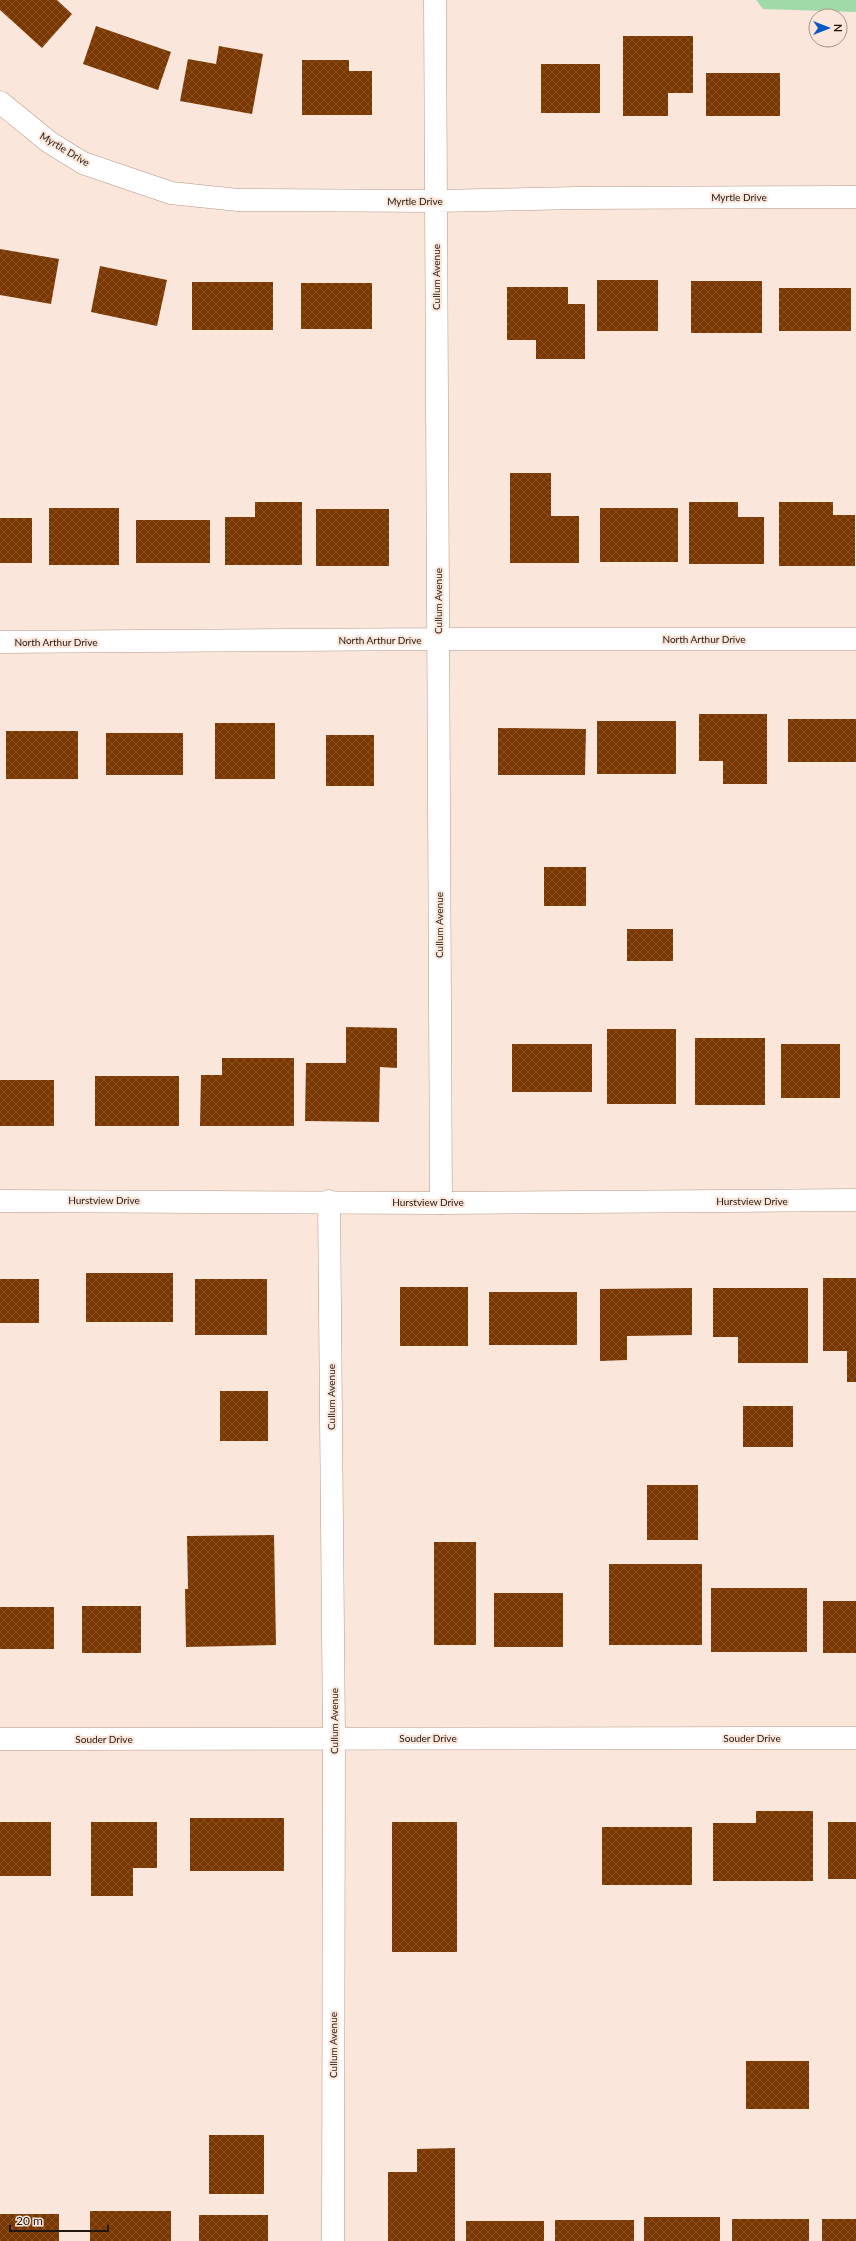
<svg xmlns="http://www.w3.org/2000/svg" width="856" height="2241" font-family="Lato,sans-serif">
<defs>
<pattern id="building-cross-hatch" width="8" height="8" patternUnits="userSpaceOnUse"><rect width="8" height="8" fill="#7a3800"/><path d="M0 0l8 8M0 8l8-8" fill="none" stroke="#875225"/></pattern>
</defs>
<rect width="100%" height="100%" fill="#fae6da"/>
<path fill="#a1daa9" d="M756,0H856V12L763,9Z"/>
<path fill="url(#building-cross-hatch)" d="M0,0H57L72,14L42,48L0,10Z
M96,26L171,52L158,90L83,64Z
M623,36H693V93H668V116H623Z
M219,46L263,54L252,114L180,101L188,59L216,64Z
M302,60H349V71H372V115H302Z
M541,64H600V113H541Z
M706,73H780V116H706Z
M0,249L59,259L51,304L0,295Z
M100,266L167,280L157,326L91,312Z
M597,280H658V331H597Z
M691,281H762V333H691Z
M192,282H273V330H192Z
M301,283H372V329H301Z
M507,287H568V304H585V359H536V340H507Z
M779,288H851V331H779Z
M510,473H551V516H579V563H510Z
M255,502H302V565H225V517H255Z
M689,502H738V517H764V564H689Z
M779,502H833V515H855V566H779Z
M49,508H119V565H49Z
M600,508H678V562H600Z
M316,509H389V566H316Z
M0,518H32V563H0Z
M136,520H210V563H136Z
M699,714H767V784H723V761H699Z
M788,719H856V762H788Z
M597,721H676V774H597Z
M215,723H275V779H215Z
M498,728L586,729L585,775H498Z
M6,731H78V779H6Z
M106,733H183V775H106Z
M326,735H374V786H326Z
M544,867H586V906H544Z
M627,929H673V961H627Z
M346,1027L397,1028V1068L380,1067L379,1122L305,1121L306,1063H346Z
M607,1029H676V1104H607Z
M695,1038H765V1105H695Z
M512,1044H592V1092H512Z
M781,1044H840V1098H781Z
M222,1058H294V1126H200L201,1075H222Z
M95,1076H179V1126H95Z
M0,1080H54V1126H0Z
M86,1273H173V1322H86Z
M823,1278H856V1382H847V1351H823Z
M0,1279H39V1323H0Z
M195,1279H267V1335H195Z
M400,1287H468V1346H400Z
M692,1288V1335L627,1336V1360L600,1361V1289Z
M713,1288H808V1363H738V1337H713Z
M489,1292H577V1345H489Z
M220,1391H268V1441H220Z
M743,1406H793V1447H743Z
M647,1485H698V1540H647Z
M274,1535L276,1645L186,1647L185,1589H188L187,1536Z
M434,1542H476V1645H434Z
M609,1564H702V1645H609Z
M711,1588H807V1652H711Z
M494,1593H563V1647H494Z
M823,1601H856V1653H823Z
M82,1606H141V1653H82Z
M0,1607H54V1649H0Z
M756,1811H813V1881H713V1823H756Z
M190,1818H284V1871H190Z
M0,1822H51V1876H0Z
M91,1822H157V1868H133V1896H91Z
M392,1822H457V1952H392Z
M828,1822H856V1879H828Z
M602,1827H692V1885H602Z
M746,2061H809V2109H746Z
M209,2135H264V2194H209Z
M455,2148V2241H388V2172H417V2149Z
M90,2211H171V2241H90Z
M0,2214H59V2241H0Z
M199,2215H268V2241H199Z
M644,2217H720V2241H644Z
M732,2219H809V2241H732Z
M822,2219H856V2241H822Z
M555,2220H634V2241H555Z
M466,2221H544V2241H466Z"/>
<g fill="none" stroke-linecap="round" stroke-linejoin="round">
<g stroke="#b89886" stroke-width="23">
<path id="minor" d="M435,0L441,1203
M0,102L49,142L83,163L171,193L238,200L436,201L577,198L856,197
M0,642L438,639H856
M329,1201L334,1738L333,2241
M0,1739L856,1738"/>
</g>
<g stroke="#b89886" stroke-width="23">
<path id="tertiary" d="M0,1201L441,1203L856,1200"/>
</g>
<use href="#minor" stroke="#fff" stroke-width="22"/>
<use href="#tertiary" stroke="#fff" stroke-width="22"/>
</g>
<g text-anchor="middle" stroke-width="4" stroke-linejoin="round" paint-order="stroke">
<g font-size="10" fill="#22160f" stroke="#fae6da">
<text transform="translate(65 149) rotate(31)" y="4">Myrtle Drive</text>
<text x="739" y="201">Myrtle Drive</text>
<text x="415" y="205">Myrtle Drive</text>
<text transform="translate(436 277) rotate(-90)" y="4">Cullum Avenue</text>
<text transform="translate(438 601) rotate(-90)" y="4">Cullum Avenue</text>
<text x="704" y="643">North Arthur Drive</text>
<text x="380" y="644">North Arthur Drive</text>
<text x="56" y="646">North Arthur Drive</text>
<text transform="translate(439 925) rotate(-90)" y="4">Cullum Avenue</text>
<text x="104" y="1204">Hurstview Drive</text>
<text x="752" y="1205">Hurstview Drive</text>
<text x="428" y="1206">Hurstview Drive</text>
<text transform="translate(331 1397) rotate(-90)" y="4">Cullum Avenue</text>
<text transform="translate(334 1721) rotate(-90)" y="4">Cullum Avenue</text>
<text x="428" y="1742">Souder Drive</text>
<text x="752" y="1742">Souder Drive</text>
<text x="104" y="1743">Souder Drive</text>
<text transform="translate(333 2045) rotate(-90)" y="4">Cullum Avenue</text>
</g>
</g>
<g transform="translate(828 28) rotate(90)"><circle r="19" fill="#fae6da" stroke="#a49389"/>
<path d="M0-3L7 15L0 10L-7 15Z" fill="#0758c1"/>
<text y="-6" font-size="11" font-weight="bold" text-anchor="middle" fill="#22160f">N</text>
</g>
<path d="M10 2225v6h98v-6" fill="none" stroke="#22160f" stroke-width="2"/>
<text x="16" y="2225" font-size="12" fill="#22160f" stroke="#fae6da" stroke-width="3" paint-order="stroke">20 m</text>
</svg>
